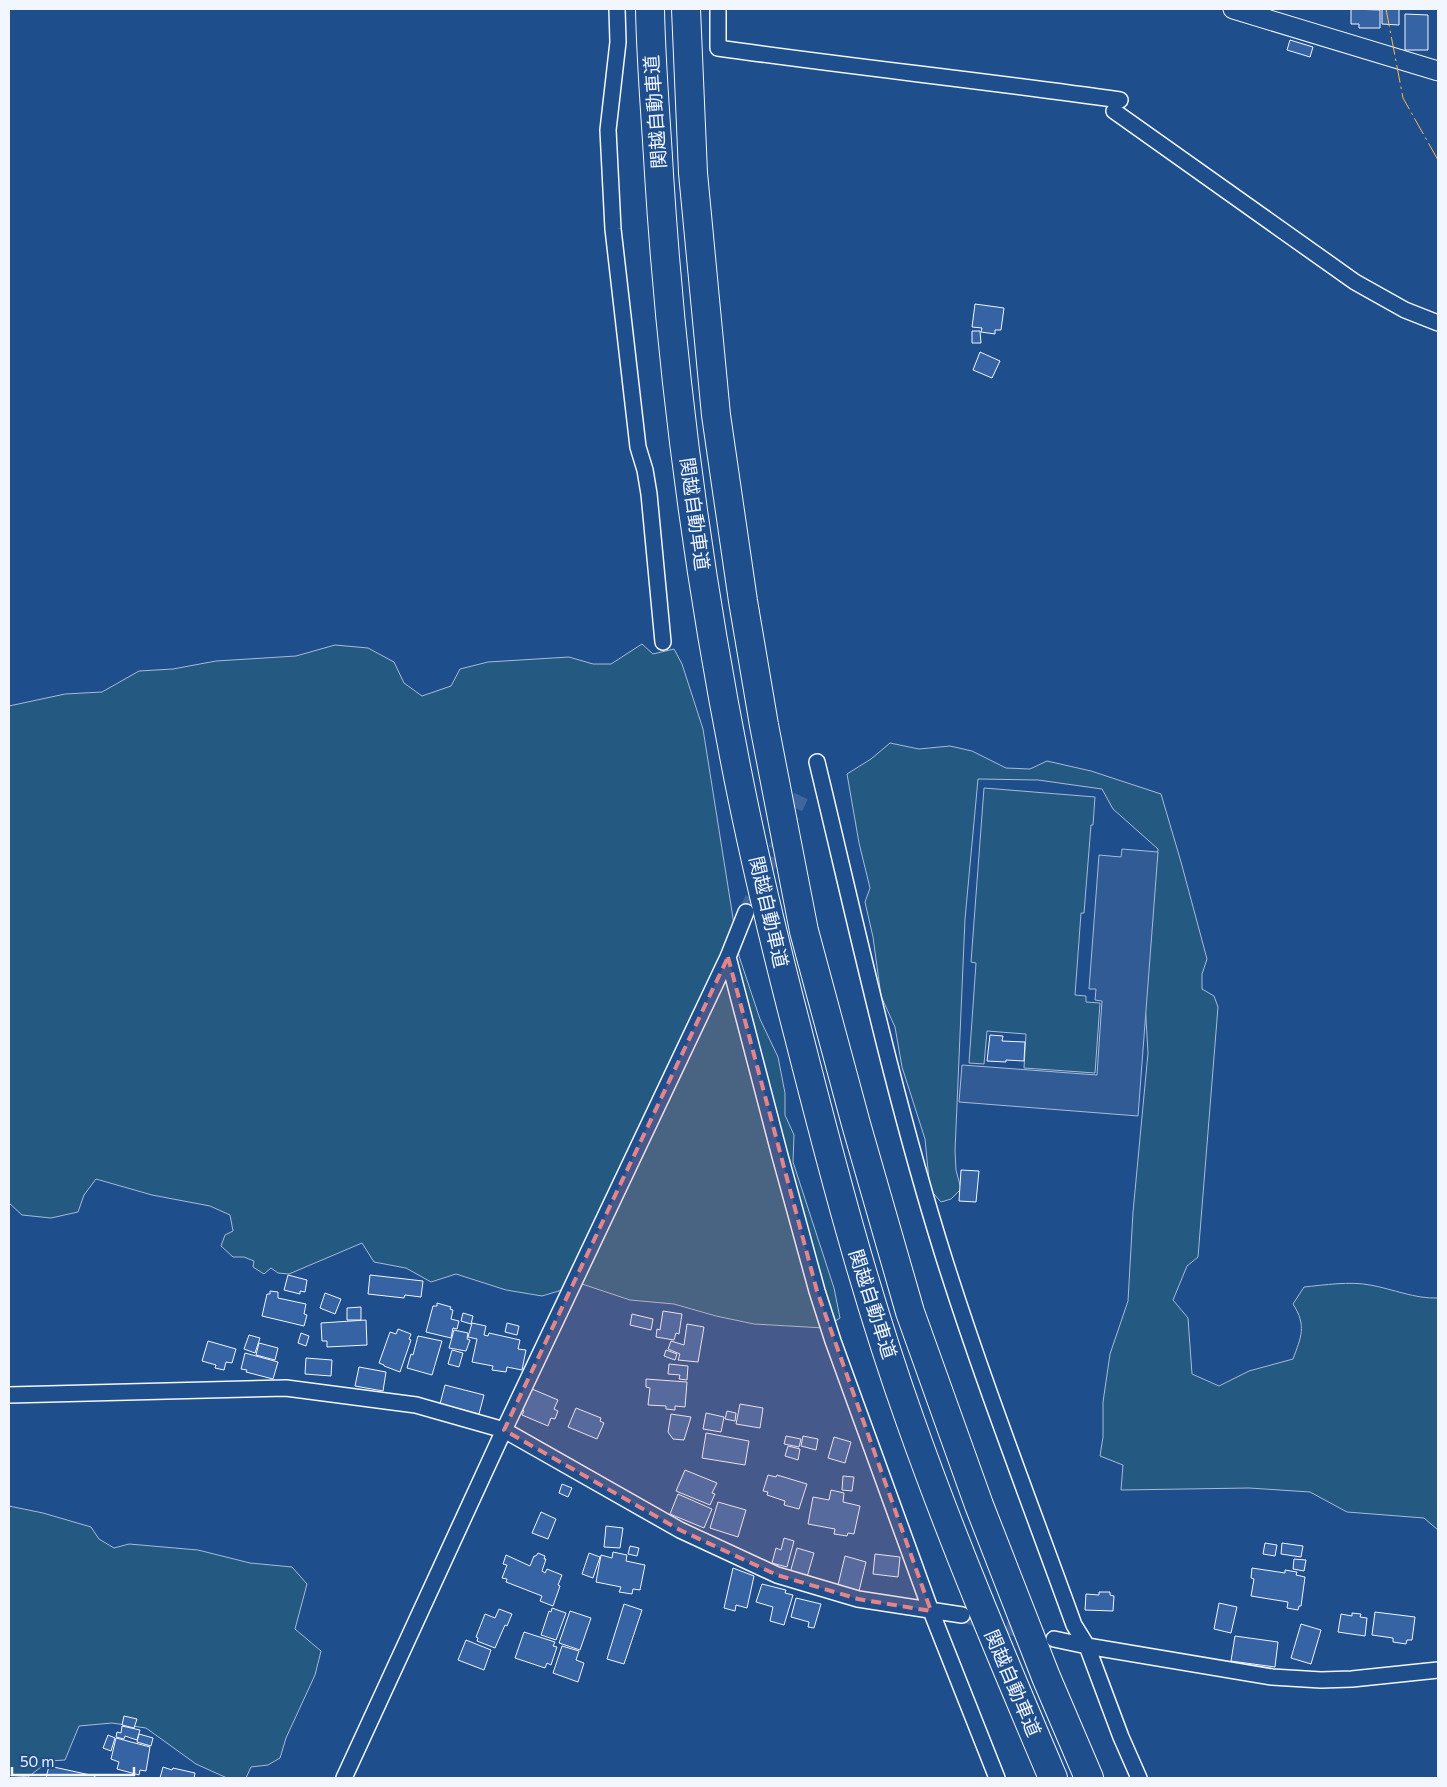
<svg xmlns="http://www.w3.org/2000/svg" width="1447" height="1787" font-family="Commissioner,'Noto Sans JP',sans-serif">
<rect width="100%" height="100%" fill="#1f4e8c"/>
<path fill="#245a82" stroke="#a8bbd7" d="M642,644L653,654L674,649L682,664L703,729L739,956L760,1019L778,1057L785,1093V1115L794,1135L793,1162L834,1288L840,1318L824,1328L754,1324L716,1316L674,1304L630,1300L582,1284L542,1296L506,1290L456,1274L431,1282L406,1268L374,1262L362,1243L289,1274L278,1273L271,1268L264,1274L253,1267L254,1261L244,1257H233L221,1246L225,1235L233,1231L230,1215L210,1206L152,1195L96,1179L84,1195L78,1212L51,1218L22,1215L9,1203V706L65,694L102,692L139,671L173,669L216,661L296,656L335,645L368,648L394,662L404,683L422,696L451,686L460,669L488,662L569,657L593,664H611Z
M890,743L919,749L950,746L972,751L1006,768L1030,769L1047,761L1091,771L1161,794L1181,862L1207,959L1202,974V989L1214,996L1218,1007L1198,1257L1187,1266L1173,1300L1188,1318L1192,1374L1219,1386L1249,1371L1293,1359C1301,1337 1307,1326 1293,1304L1304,1287C1324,1285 1350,1281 1370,1285C1393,1289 1415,1299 1438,1298V1530L1424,1518L1347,1512L1310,1492L1249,1488L1121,1490L1123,1465L1100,1456L1103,1437V1402L1110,1354L1128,1301L1133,1212L1148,1053L1144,984L1158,849L1113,809L1102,789L1038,780L978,779L965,919L955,1151L956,1170L961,1189L951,1199L941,1202L932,1192L929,1180L925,1139L902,1067L895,1027L881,996L873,937L865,902L870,888L859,843L847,774L871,759Z
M984,788L1095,797L1093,825H1091L1084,913H1081L1075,995L1086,996V1002L1100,1003L1095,1073L1024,1068L1026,1034L987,1031L984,1064L969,1063L976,963L971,962Z
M9,1506L43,1513L91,1527L99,1539L114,1548L129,1544L198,1550L250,1563L292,1567L307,1584L295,1629L321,1651L315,1675L286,1738L280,1758L268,1765L251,1767L246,1778H227L196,1764L146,1728L112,1723L79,1726L65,1760L49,1761L28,1777L9,1775Z"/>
<path fill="#305b95" stroke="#a8bbd7" d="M1122,849L1158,852L1138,1116L959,1102L962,1065L1097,1075L1102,1001L1095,1000L1096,989H1089L1099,855L1121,857Z"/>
<path fill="#3563a3" stroke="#f2f6ff" d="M1351,9L1380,10V28H1359V24H1351Z
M1382,9H1399V25L1382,24Z
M1405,14L1428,15V50H1405Z
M1290,40L1313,47L1310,57L1287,50Z
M975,304L1004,308L1001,330H995V334L981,332L982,328L972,327Z
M972,331H980L981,343H972Z
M980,352L1000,361L992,378L973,370Z
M990,1035L1003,1036L1002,1041L1025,1042L1024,1061L1006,1060V1062L987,1061Z
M961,1170L979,1171L976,1202L959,1201Z
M288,1275L307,1280L305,1292L300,1291V1294L284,1290Z
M370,1275L423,1281L421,1297L405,1295L404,1298L368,1294Z
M270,1291L278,1292V1298L306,1304L304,1314L307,1315L304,1326L262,1316L267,1294H270Z
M325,1293L341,1299L335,1314L320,1308Z
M437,1303L451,1307L450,1309L453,1310L451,1319L459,1321L457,1329L453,1328L451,1338L426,1332L433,1306H437Z
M361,1307V1320H347V1308Z
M663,1311L682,1314L679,1334L676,1333L674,1340L656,1337L657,1329L660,1330Z
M463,1313L473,1316L471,1324L461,1321Z
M632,1314L653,1319L651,1330L630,1325Z
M366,1320L367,1345L327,1347V1341H322L321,1323Z
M472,1323L486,1326L484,1335L488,1336L489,1333L520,1340L518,1349L526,1350L522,1370L507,1367L506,1372L492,1370L493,1366L472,1362L477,1339L468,1337Z
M507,1323L519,1326L517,1335L505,1332Z
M687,1324L704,1327L698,1362L678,1360L680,1354L668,1349L671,1341L684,1345Z
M398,1329L411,1334L409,1339L411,1340L400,1372L384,1366V1365L379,1363L390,1332L396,1334Z
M454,1330L468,1333L467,1339L470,1340L466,1351L449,1348Z
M301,1333L309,1336L306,1346L298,1343Z
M249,1335L260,1338L255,1353L244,1349Z
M418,1336L442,1341L432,1375L407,1368L411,1354L413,1355Z
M208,1341L236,1349L232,1363L226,1362L224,1370L215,1368L216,1365L202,1361Z
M259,1343L278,1348L275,1360L256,1355Z
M452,1350L463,1353L459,1367L448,1364Z
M666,1350L677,1354L675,1360L664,1356Z
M245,1353L278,1362L273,1379L246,1372L247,1370L241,1369Z
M306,1358L332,1360L331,1376L305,1374Z
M669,1364L688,1366L687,1380L679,1379L680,1375L668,1374Z
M359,1367L386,1372L383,1391L355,1386Z
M646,1379L687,1382L685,1407L675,1406V1410L666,1409V1406L648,1405L650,1388L646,1387Z
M445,1385L484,1395L479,1414L440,1404Z
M532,1389L558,1400L554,1409L558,1411L555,1419L551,1418L548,1426L522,1415L524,1411L520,1407L527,1390L531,1392Z
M740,1404L763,1408L760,1428L736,1424Z
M576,1408L601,1418L600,1421L604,1423L597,1439L568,1427Z
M727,1411L736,1413L735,1421L725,1419Z
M706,1413L724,1417L721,1432L703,1429Z
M671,1414L691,1417L684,1440L673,1439L668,1432Z
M706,1433L749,1441L745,1465L702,1458Z
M786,1436L801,1439L799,1447L784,1444Z
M803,1436L818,1439L816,1450L801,1446Z
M834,1437L851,1442L845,1463L828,1458Z
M788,1446L800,1449L798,1460L785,1456Z
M685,1470L717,1483L712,1493L715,1494L710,1505L676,1491Z
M768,1475L776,1477L777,1475L807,1484L799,1509L784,1505L785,1501L767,1495L768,1492L763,1491Z
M843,1476L854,1477L852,1491L842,1490Z
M562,1484L572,1488L568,1497L559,1493Z
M831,1490L844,1493L843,1502L860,1506L854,1534L848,1533L847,1536L834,1534L835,1529L808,1524L813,1497L829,1500Z
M678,1494L712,1509L704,1528L670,1514Z
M718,1502L746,1510L738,1537L710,1528Z
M541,1512L556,1519L548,1539L532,1533Z
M606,1526L623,1528L620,1548L604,1547Z
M784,1538L794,1541L787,1567L772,1563L776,1548L781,1550Z
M1265,1543L1277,1545L1275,1556L1263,1554Z
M1282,1543L1303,1546L1301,1557L1281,1554Z
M630,1546L639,1548L637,1556L628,1554Z
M797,1548L814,1553L807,1577L790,1573Z
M613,1552L627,1555L626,1561L645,1565L640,1590L633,1589L632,1594L619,1592L621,1587L596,1582L601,1555L612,1558Z
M538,1553L545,1556L544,1559H546L542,1571L545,1573L547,1569L562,1575L558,1585L560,1586L553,1606L540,1601L542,1596L506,1582L507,1579L502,1578L507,1565L503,1564L506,1555L530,1566L534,1556H536Z
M589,1553L600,1557L593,1578L582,1574Z
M875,1554L900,1557L898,1577L873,1574Z
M845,1556L866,1562L859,1591L838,1585Z
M1294,1559L1306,1560L1304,1571L1293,1569Z
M733,1568L754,1576L747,1608L736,1605L735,1611L724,1608Z
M1252,1568L1285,1573V1570L1297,1572L1296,1575L1305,1577L1301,1606H1299L1298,1610L1287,1608L1288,1602L1251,1596L1254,1579L1251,1578Z
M762,1584L786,1590L785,1593L793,1595L784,1625L770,1621L773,1607L756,1602Z
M1099,1592H1110V1595L1114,1596L1113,1611L1085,1610L1086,1594L1099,1595Z
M796,1598L821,1604L814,1628L808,1627L809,1622L791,1617Z
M1219,1603L1237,1607L1231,1633L1214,1629Z
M624,1604L642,1610L624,1664L607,1659Z
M552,1608L566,1613L556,1640L541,1635L549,1611L551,1612Z
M499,1609L512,1614L507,1626L505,1625L495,1648L477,1641L478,1638L476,1637L485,1614L495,1618Z
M570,1611L591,1618L580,1650L559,1643Z
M1375,1612L1415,1617L1412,1640H1407L1406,1644L1393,1642V1638L1372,1635Z
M1352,1613L1361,1614L1360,1617L1367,1618L1365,1636L1338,1632L1341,1614L1352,1616Z
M1301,1624L1321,1630L1311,1664L1291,1658Z
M524,1632L555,1642L553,1646L557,1647L551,1665L547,1663L545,1668L515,1658Z
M1235,1636L1278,1642L1275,1667L1231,1661Z
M466,1640L491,1650L484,1670L458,1660Z
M562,1646L579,1651L576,1660L584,1663L578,1682L553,1673Z
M124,1716L137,1719L134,1728L122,1725Z
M122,1726L140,1730L137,1740L125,1736L124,1739L116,1737L117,1732L121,1733Z
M139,1734L153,1738L151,1746L137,1742Z
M108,1735L115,1738L111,1751L103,1748Z
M116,1738L150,1747L146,1771L140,1770L139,1775L117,1769L119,1762L111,1759Z
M49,1766L95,1776V1778H46Z
M163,1767L172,1770L173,1768L195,1773L194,1778H196H160Z"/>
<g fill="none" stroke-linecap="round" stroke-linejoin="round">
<path stroke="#3f679d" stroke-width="15" stroke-dasharray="15 8" stroke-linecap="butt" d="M746,912L801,796
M962,1615L1054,1639"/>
<g stroke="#f2f6ff" stroke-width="18">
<path id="minor" d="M617,9L618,42L608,130L613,229L638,447L645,470L649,494L663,642
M718,9V48C852,67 986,81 1120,100
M1114,111L1355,282L1405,310L1438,323
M817,762C857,928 893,1095 944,1258C983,1382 1030,1503 1074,1625L1087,1646L1121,1737L1139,1778
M728,957L780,1156L817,1291L833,1341L931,1611L997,1778
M9,1395L286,1388L416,1405L504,1430L680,1530L777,1575L858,1599L962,1615
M1054,1639L1087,1646L1272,1677L1321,1680L1352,1679L1438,1670
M344,1778L504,1430L728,957L746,912"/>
</g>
<g stroke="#f2f6ff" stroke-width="21">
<path id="tertiary" d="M1233,9L1438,71"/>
</g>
<g stroke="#f2f6ff" stroke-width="30">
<path id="motorway" d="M650,9C651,64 656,119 659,174C672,382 701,596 743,801C759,878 778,956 798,1033C831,1163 865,1294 910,1420C953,1542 1003,1660 1053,1778
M686,9L693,173L716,415L743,601L764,725L804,931L856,1124L910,1312L979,1505L1046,1677L1089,1778"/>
</g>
<use href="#minor" stroke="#1f4e8c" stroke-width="15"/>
<use href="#tertiary" stroke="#1f4e8c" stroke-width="19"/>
<use href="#motorway" stroke="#1f4e8c" stroke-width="28"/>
<path stroke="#ffb74d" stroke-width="1" stroke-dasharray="18 4 2.5 4" stroke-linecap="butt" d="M1386,9L1403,98L1438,160"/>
</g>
<path fill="#e38589" fill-opacity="0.2" stroke="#e38589" stroke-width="4" stroke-dasharray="10 6" stroke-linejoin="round" d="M728,957L817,1291L931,1611L858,1599L777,1575L680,1530L504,1430Z"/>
<g text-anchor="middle" stroke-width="4" stroke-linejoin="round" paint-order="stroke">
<g font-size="19" fill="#f2f6ff" stroke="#1f4e8c">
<text transform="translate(655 112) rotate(-94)" y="7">関越自動車道</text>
<text transform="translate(695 514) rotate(82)" y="7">関越自動車道</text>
<text transform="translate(769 912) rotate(77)" y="7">関越自動車道</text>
<text transform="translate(873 1304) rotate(72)" y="7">関越自動車道</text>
<text transform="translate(1013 1683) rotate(67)" y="7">関越自動車道</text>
</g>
</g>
<rect width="1447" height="1787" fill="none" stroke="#f2f6ff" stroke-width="20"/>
<path d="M12 1767v8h122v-8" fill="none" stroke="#f2f6ff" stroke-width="2.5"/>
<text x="20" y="1767" font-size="15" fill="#f2f6ff" stroke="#1f4e8c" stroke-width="4" paint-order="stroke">50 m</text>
</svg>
